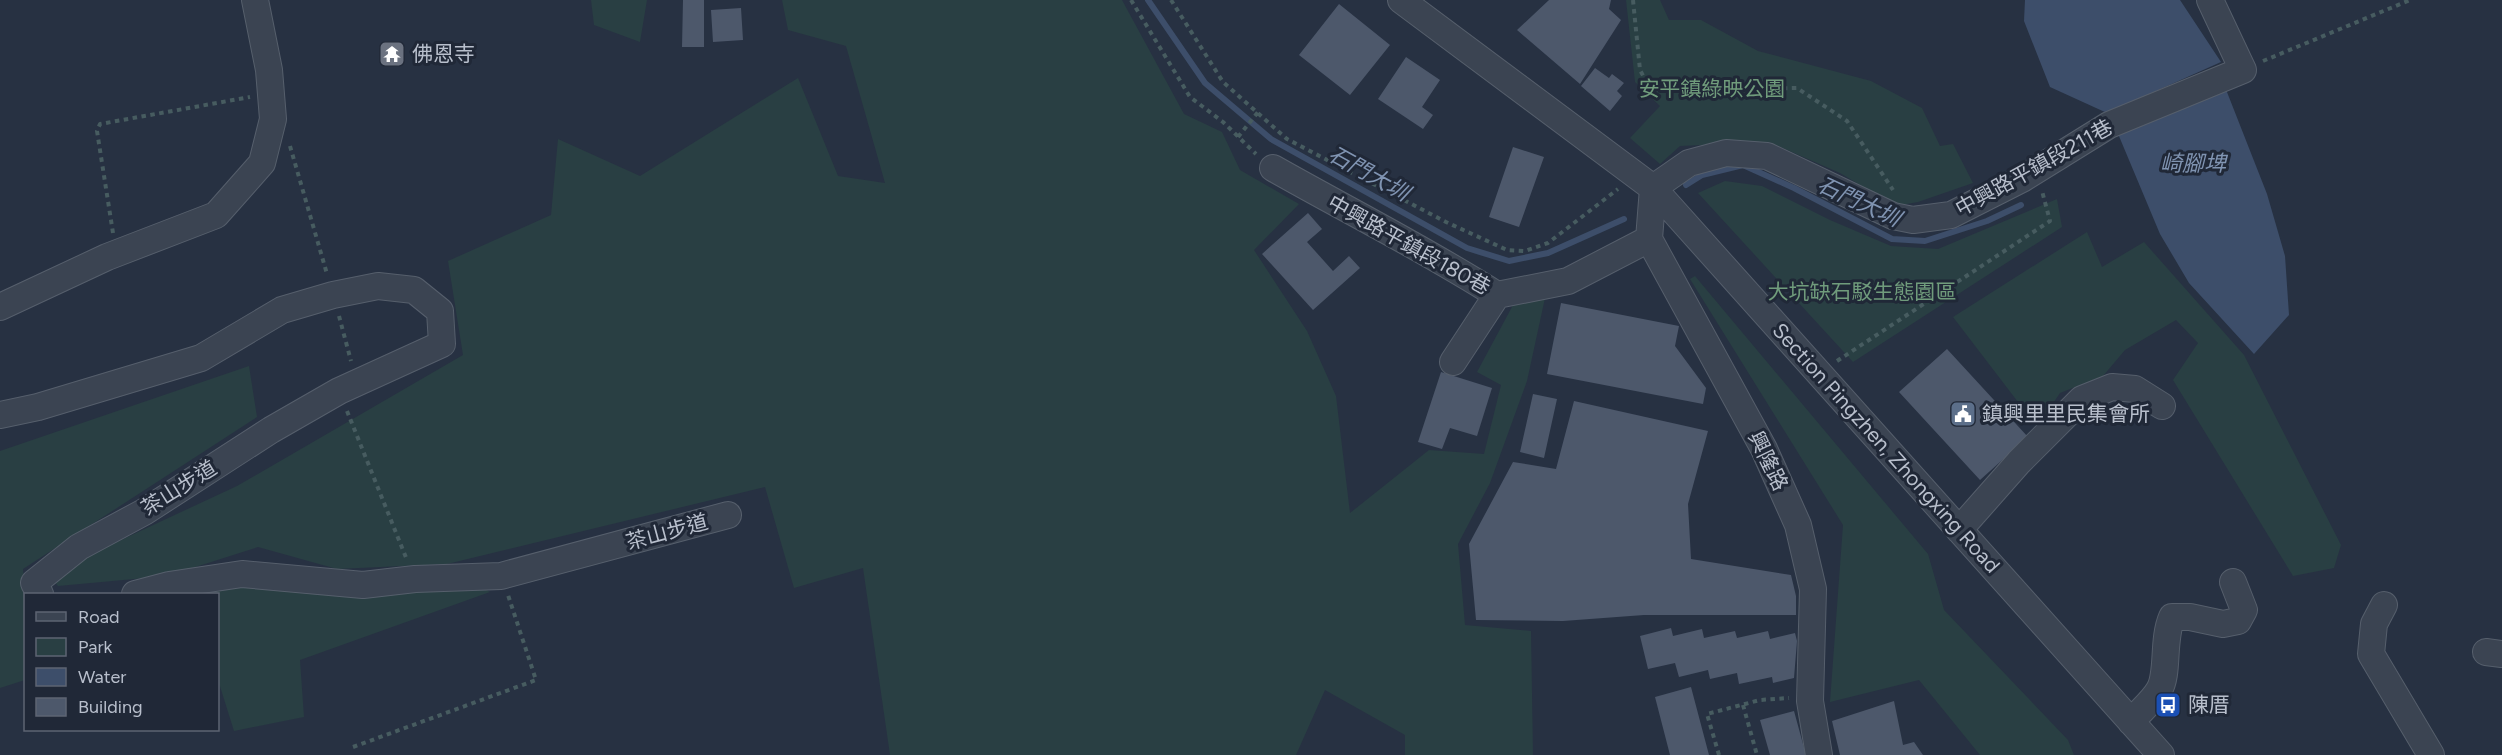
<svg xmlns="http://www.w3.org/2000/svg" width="2502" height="755" font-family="Figtree,'Noto Sans TC',sans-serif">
<rect width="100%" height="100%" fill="#273142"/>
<path fill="#293f43" d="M591,0H647L640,42L594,25Z
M782,0H1122L1184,114L1222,132L1240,170L1299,204L1254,250L1307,331L1336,396L1350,513L1429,450L1484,454L1501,385L1477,372L1513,305L1545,298L1527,381L1490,483L1458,544L1465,625L1531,631L1533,755H1405V735L1325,690L1296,755H890L863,568L794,588L765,487L447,564L337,569L258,547L167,576L58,586L48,574L237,486L463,355L448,261L551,215L558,139L640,176L798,78L838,176L885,183L846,46L788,30Z
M1626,0H1660L1669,20H1701L1758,51L1871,81L1922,108L1940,146L1953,144L1973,183L1918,202L1895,206L1840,173L1769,142L1680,146L1660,164L1630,138L1660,106L1635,82Z
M1725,181L1762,186L1830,220L1891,246L1938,249L2057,199L2062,227L1853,362L1698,193Z
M2087,232L2102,267L2144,242L2244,355L2341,545L2334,568L2293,576L2173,380L2198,343L2176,320L2125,350L2103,376L2060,393L2037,427L1953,317Z
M1695,276L1928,554L1944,610L2068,740L2074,755H1980L1919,680L1830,702L1843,525L1690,279Z
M249,366L257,417L23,569L26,613L25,680L0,688V451Z
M252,582L476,584L490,592L300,660L304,717L234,731L218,680V594H187Z"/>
<path fill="#3d4e6a" d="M2025,0H2180L2221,62L2107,113L2050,87L2024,21Z
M2225,87L2267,194L2285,256L2289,315L2254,354L2189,283L2160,234L2116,129Z"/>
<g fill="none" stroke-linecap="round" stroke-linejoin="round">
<path stroke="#3d4e6a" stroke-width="6" d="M1148,0L1205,83L1271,139L1467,248L1509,261L1548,253L1624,219
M1686,185L1702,175L1743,165L1794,188L1892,239L1925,241L1987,221L2021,205"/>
</g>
<path fill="#4d586b" d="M683,0H704V47H682Z
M1549,0H1611L1609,9L1621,20L1580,84L1517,30Z
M1339,4L1390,45L1350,95L1299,55Z
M741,8L743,40L713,42L711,10Z
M1406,57L1440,80L1422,107L1433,115L1423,129L1378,99Z
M1595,68L1609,78L1612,74L1624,83L1617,91L1622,96L1610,111L1581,86Z
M1513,147L1544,157L1519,227L1489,217Z
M1308,213L1322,229L1307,242L1333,271L1349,256L1360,268L1313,310L1262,254Z
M1561,303L1679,326L1675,346L1706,388L1703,404L1547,374Z
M1947,349L2028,437L1980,480L1899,392Z
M1441,372L1492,388L1477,436L1450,428L1442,449L1418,442Z
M1533,394L1557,399L1544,458L1520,452Z
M1574,401L1708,431L1688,504L1691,559L1791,575L1796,596V615H1644L1563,621L1476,620L1469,544L1513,462L1556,469Z
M1671,628L1673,636L1702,629L1704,638L1735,631L1737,638L1768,631L1770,639L1795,633L1797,641L1794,678L1773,683L1772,677L1739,684L1737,673L1710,679L1708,670L1679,677L1675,663L1648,669L1640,636Z
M1691,687L1709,755H1670L1655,697Z
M1894,701L1903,745L1914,742L1923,755H1840L1832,721Z
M1794,711L1806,755H1770L1760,720Z"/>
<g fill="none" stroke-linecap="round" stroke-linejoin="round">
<g stroke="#565f6c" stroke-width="28">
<path id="minor" d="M1401,0L1653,188L2161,755
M1273,168C1347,210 1425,249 1497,295L1568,281L1649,239
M0,307L107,257L216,215L262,163L273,119L269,70L255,0
M1453,362L1497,295
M0,415L38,407L201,358L282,310L333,295L378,286L414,290L440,311L442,344L339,391L271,430L144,512L79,547L34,583L40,594
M1959,530L2019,462L2082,399L2112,387L2135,389L2162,406
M135,594L169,585L242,574L363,585L415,579L501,576L728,515
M2384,605L2374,624L2371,654L2431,755
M2486,652L2502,654
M2131,722C2139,712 2152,702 2159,690C2169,674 2162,640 2172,617H2190L2223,624L2238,621L2244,610L2233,582
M1819,755L1810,701L1813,589L1798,525L1764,449L1649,239L1653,188L1689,163L1726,153L1767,156L1893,216L1913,220L1951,215L2022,179L2109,125L2243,70L2210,0"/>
</g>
<path stroke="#475c60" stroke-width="4" stroke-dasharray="4.5 4.5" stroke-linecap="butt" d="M1131,0L1190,97L1223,122L1256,154
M1171,0L1223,82L1287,139L1446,222L1507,250L1525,251L1548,243L1618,189
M1633,0L1640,70L1651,90L1797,88L1847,121L1893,190
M2263,61L2410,0
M1238,137L1258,112
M290,146L327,274
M113,233L97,131L100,124L250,97
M339,316L351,361
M1837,361L2050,221L2042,191
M347,411L407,560
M1743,705L1757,755
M353,747L536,680L508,595
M1719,755L1707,714L1760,700L1789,698"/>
<use href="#minor" stroke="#3b4452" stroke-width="26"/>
</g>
<defs>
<g id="temple-square" transform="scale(1.35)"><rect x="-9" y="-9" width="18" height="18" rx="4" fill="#6b7280" stroke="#202837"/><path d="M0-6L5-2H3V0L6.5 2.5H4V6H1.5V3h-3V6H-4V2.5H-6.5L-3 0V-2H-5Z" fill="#fff"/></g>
<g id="civic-square" transform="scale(1.35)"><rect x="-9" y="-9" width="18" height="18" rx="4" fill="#5c6f8a" stroke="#202837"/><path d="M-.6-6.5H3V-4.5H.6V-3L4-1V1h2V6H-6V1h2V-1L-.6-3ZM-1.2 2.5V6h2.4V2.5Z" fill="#fff"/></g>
<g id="bus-square" transform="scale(1.35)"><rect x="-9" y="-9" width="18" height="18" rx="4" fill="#1a4fb4" stroke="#202837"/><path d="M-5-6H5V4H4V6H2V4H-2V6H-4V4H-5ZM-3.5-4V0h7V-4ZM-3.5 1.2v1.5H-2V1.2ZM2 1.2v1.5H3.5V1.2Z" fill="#fff"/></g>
</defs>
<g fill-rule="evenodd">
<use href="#temple-square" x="392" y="54"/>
<use href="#civic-square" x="1963" y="414"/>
<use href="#bus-square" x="2168" y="705"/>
</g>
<g text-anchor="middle" stroke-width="6" stroke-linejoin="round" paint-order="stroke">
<g font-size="21" fill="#b8bfcc" stroke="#202837" text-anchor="start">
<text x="412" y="61">佛恩寺</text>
<text x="1982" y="421">鎮興里里民集會所</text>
<text x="2188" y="712">陳厝</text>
</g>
<g font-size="21" fill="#709c7c" stroke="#202837">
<text x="1712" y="96">安平鎮綠映公園</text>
<text x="1862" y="299">大坑缺石駁生態園區</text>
</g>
<g font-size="21" fill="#b8bfcc" stroke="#202837">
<text transform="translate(2034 168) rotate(-29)" y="7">中興路平鎮段211巷</text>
<text transform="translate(1409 245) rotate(29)" y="7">中興路平鎮段180巷</text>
<text transform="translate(1886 448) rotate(48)" y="7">Section Pingzhen, Zhongxing Road</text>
<text transform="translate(1768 461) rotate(64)" y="7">興隆路</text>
<text transform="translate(179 488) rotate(-32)" y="7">茶山步道</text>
<text transform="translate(667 532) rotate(-15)" y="7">茶山步道</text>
</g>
<g font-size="22" font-style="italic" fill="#8094b2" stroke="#202837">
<text x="2193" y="171">崎腳埤</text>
<text transform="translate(1369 173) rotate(29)" y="8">石門大圳</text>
<text transform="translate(1859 201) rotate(25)" y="8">石門大圳</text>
</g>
</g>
<rect x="24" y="593" width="195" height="138" fill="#202837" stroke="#5d6473" stroke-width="1.5"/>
<rect x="36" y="612" width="30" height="9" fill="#3b4452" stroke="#5d6473" stroke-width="1.5"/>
<text x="78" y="623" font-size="18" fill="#b8bfcc">Road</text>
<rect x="36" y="638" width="30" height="18" fill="#293f43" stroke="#5d6473" stroke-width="1.5"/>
<text x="78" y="653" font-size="18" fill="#b8bfcc">Park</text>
<rect x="36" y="668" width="30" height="18" fill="#3d4e6a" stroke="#5d6473" stroke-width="1.5"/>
<text x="78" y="683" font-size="18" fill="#b8bfcc">Water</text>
<rect x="36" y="698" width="30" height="18" fill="#4d586b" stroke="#5d6473" stroke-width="1.5"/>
<text x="78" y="713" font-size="18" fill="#b8bfcc">Building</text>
</svg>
